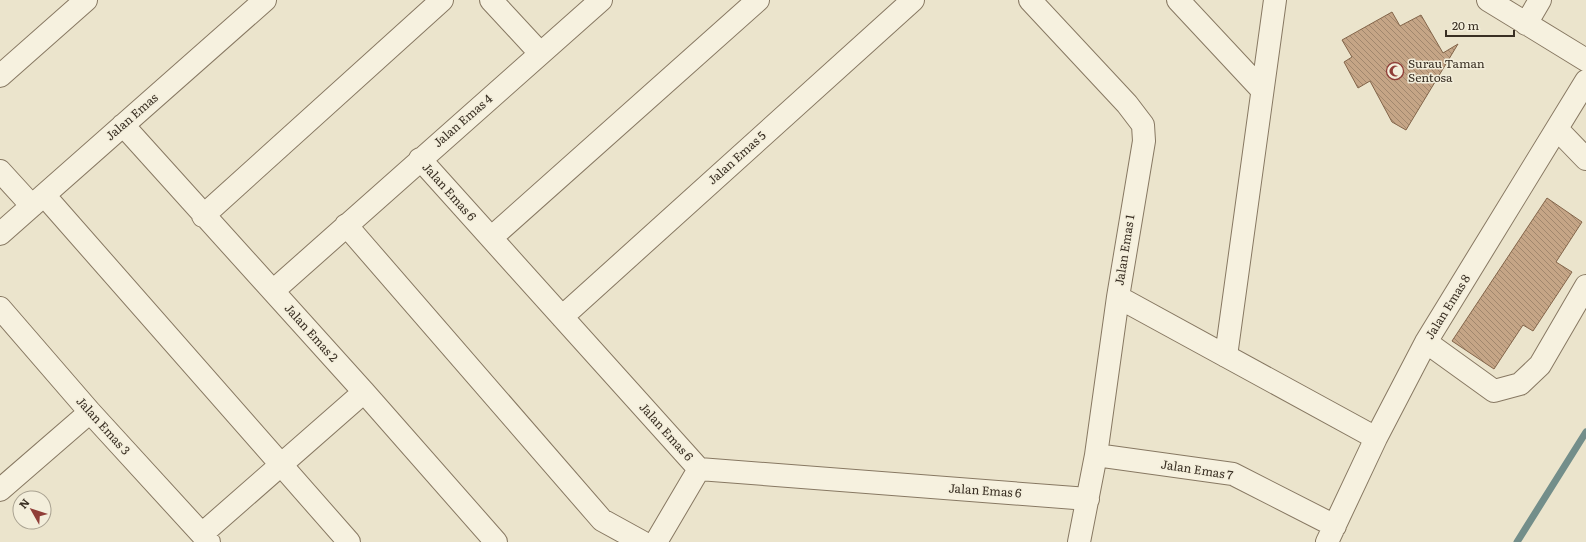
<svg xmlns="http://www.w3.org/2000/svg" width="1586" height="542" font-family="Literata,serif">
<defs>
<pattern id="building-back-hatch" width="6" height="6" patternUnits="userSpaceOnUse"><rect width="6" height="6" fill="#c5a586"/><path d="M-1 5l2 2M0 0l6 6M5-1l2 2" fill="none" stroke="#a1876d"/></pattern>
</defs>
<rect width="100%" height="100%" fill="#ebe4cc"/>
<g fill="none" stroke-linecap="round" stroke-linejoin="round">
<path stroke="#738e8a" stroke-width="7" d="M1517,542L1586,432"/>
</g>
<path fill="url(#building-back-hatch)" stroke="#83654a" d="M1392,12L1400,26L1421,15L1443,53L1458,44L1406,130L1392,122L1370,81L1358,88L1344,62L1352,57L1342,40Z
M1547,198L1582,222L1556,262L1572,272L1533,331L1523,325L1494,369L1452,341Z"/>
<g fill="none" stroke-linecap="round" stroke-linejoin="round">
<g stroke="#877862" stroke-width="24">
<path id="minor" d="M491,0L540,53
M1030,0L1127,104L1143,125L1144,141L1118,297L1096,455L1079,542
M1178,0L1262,90
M1488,0L1586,60
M1526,24L1540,0
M0,76L86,0
M123,125L364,392L496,542
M1557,129L1586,159
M420,159L699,469L1088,499
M0,171L32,206
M44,195L349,542
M203,216L442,0
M346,225L602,520L642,542
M0,234L265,0
M491,238L758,0
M273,291L601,0
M1118,297L1376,438
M0,308L90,412L209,542
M562,317L913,0
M1426,342L1494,391L1520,384L1540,365L1586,286
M1226,356L1275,0
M1096,455L1233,474L1335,526
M0,490L90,412
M202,534L364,392
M656,542L699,469
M1327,542L1376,438L1426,342L1586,81"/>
</g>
<use href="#minor" stroke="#f6f1df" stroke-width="22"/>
</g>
<defs>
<g id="mosque-ring" transform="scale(0.9)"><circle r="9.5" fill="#f3eedb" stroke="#903e38" stroke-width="1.5"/><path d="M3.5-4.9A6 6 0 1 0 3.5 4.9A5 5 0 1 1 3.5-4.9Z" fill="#903e38"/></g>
</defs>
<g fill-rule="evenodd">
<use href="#mosque-ring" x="1395" y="71"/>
</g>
<g text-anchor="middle" stroke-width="3" stroke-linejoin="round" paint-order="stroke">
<g font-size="12" fill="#392f23" stroke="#f3eedb" text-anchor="start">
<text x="1408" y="68">Surau Taman<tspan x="1408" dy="14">Sentosa</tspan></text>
</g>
<g font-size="12" fill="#392f23" stroke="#f3eedb">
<text transform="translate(132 117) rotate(-41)" y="4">Jalan Emas</text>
<text transform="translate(463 121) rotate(-41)" y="4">Jalan Emas 4</text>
<text transform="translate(737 158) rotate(-42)" y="4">Jalan Emas 5</text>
<text transform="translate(449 192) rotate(48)" y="4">Jalan Emas 6</text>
<text transform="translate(1125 250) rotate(-81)" y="4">Jalan Emas 1</text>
<text transform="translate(1448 307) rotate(-58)" y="4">Jalan Emas 8</text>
<text transform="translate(311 333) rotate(48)" y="4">Jalan Emas 2</text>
<text transform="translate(103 426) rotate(48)" y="4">Jalan Emas 3</text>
<text transform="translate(666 432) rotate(48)" y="4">Jalan Emas 6</text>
<text transform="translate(1197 470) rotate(9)" y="4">Jalan Emas 7</text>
<text transform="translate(985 491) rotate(4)" y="4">Jalan Emas 6</text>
</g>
</g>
<g transform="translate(32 510) rotate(309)"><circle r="19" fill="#f3eedb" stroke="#a9a291"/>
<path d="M0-3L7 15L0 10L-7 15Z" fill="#903e38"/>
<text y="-6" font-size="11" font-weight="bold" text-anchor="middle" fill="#392f23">N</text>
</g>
<path d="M1446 30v6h68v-6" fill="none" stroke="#392f23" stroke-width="2"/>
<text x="1452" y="30" font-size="12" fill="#392f23" stroke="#f3eedb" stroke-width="3" paint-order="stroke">20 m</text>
</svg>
